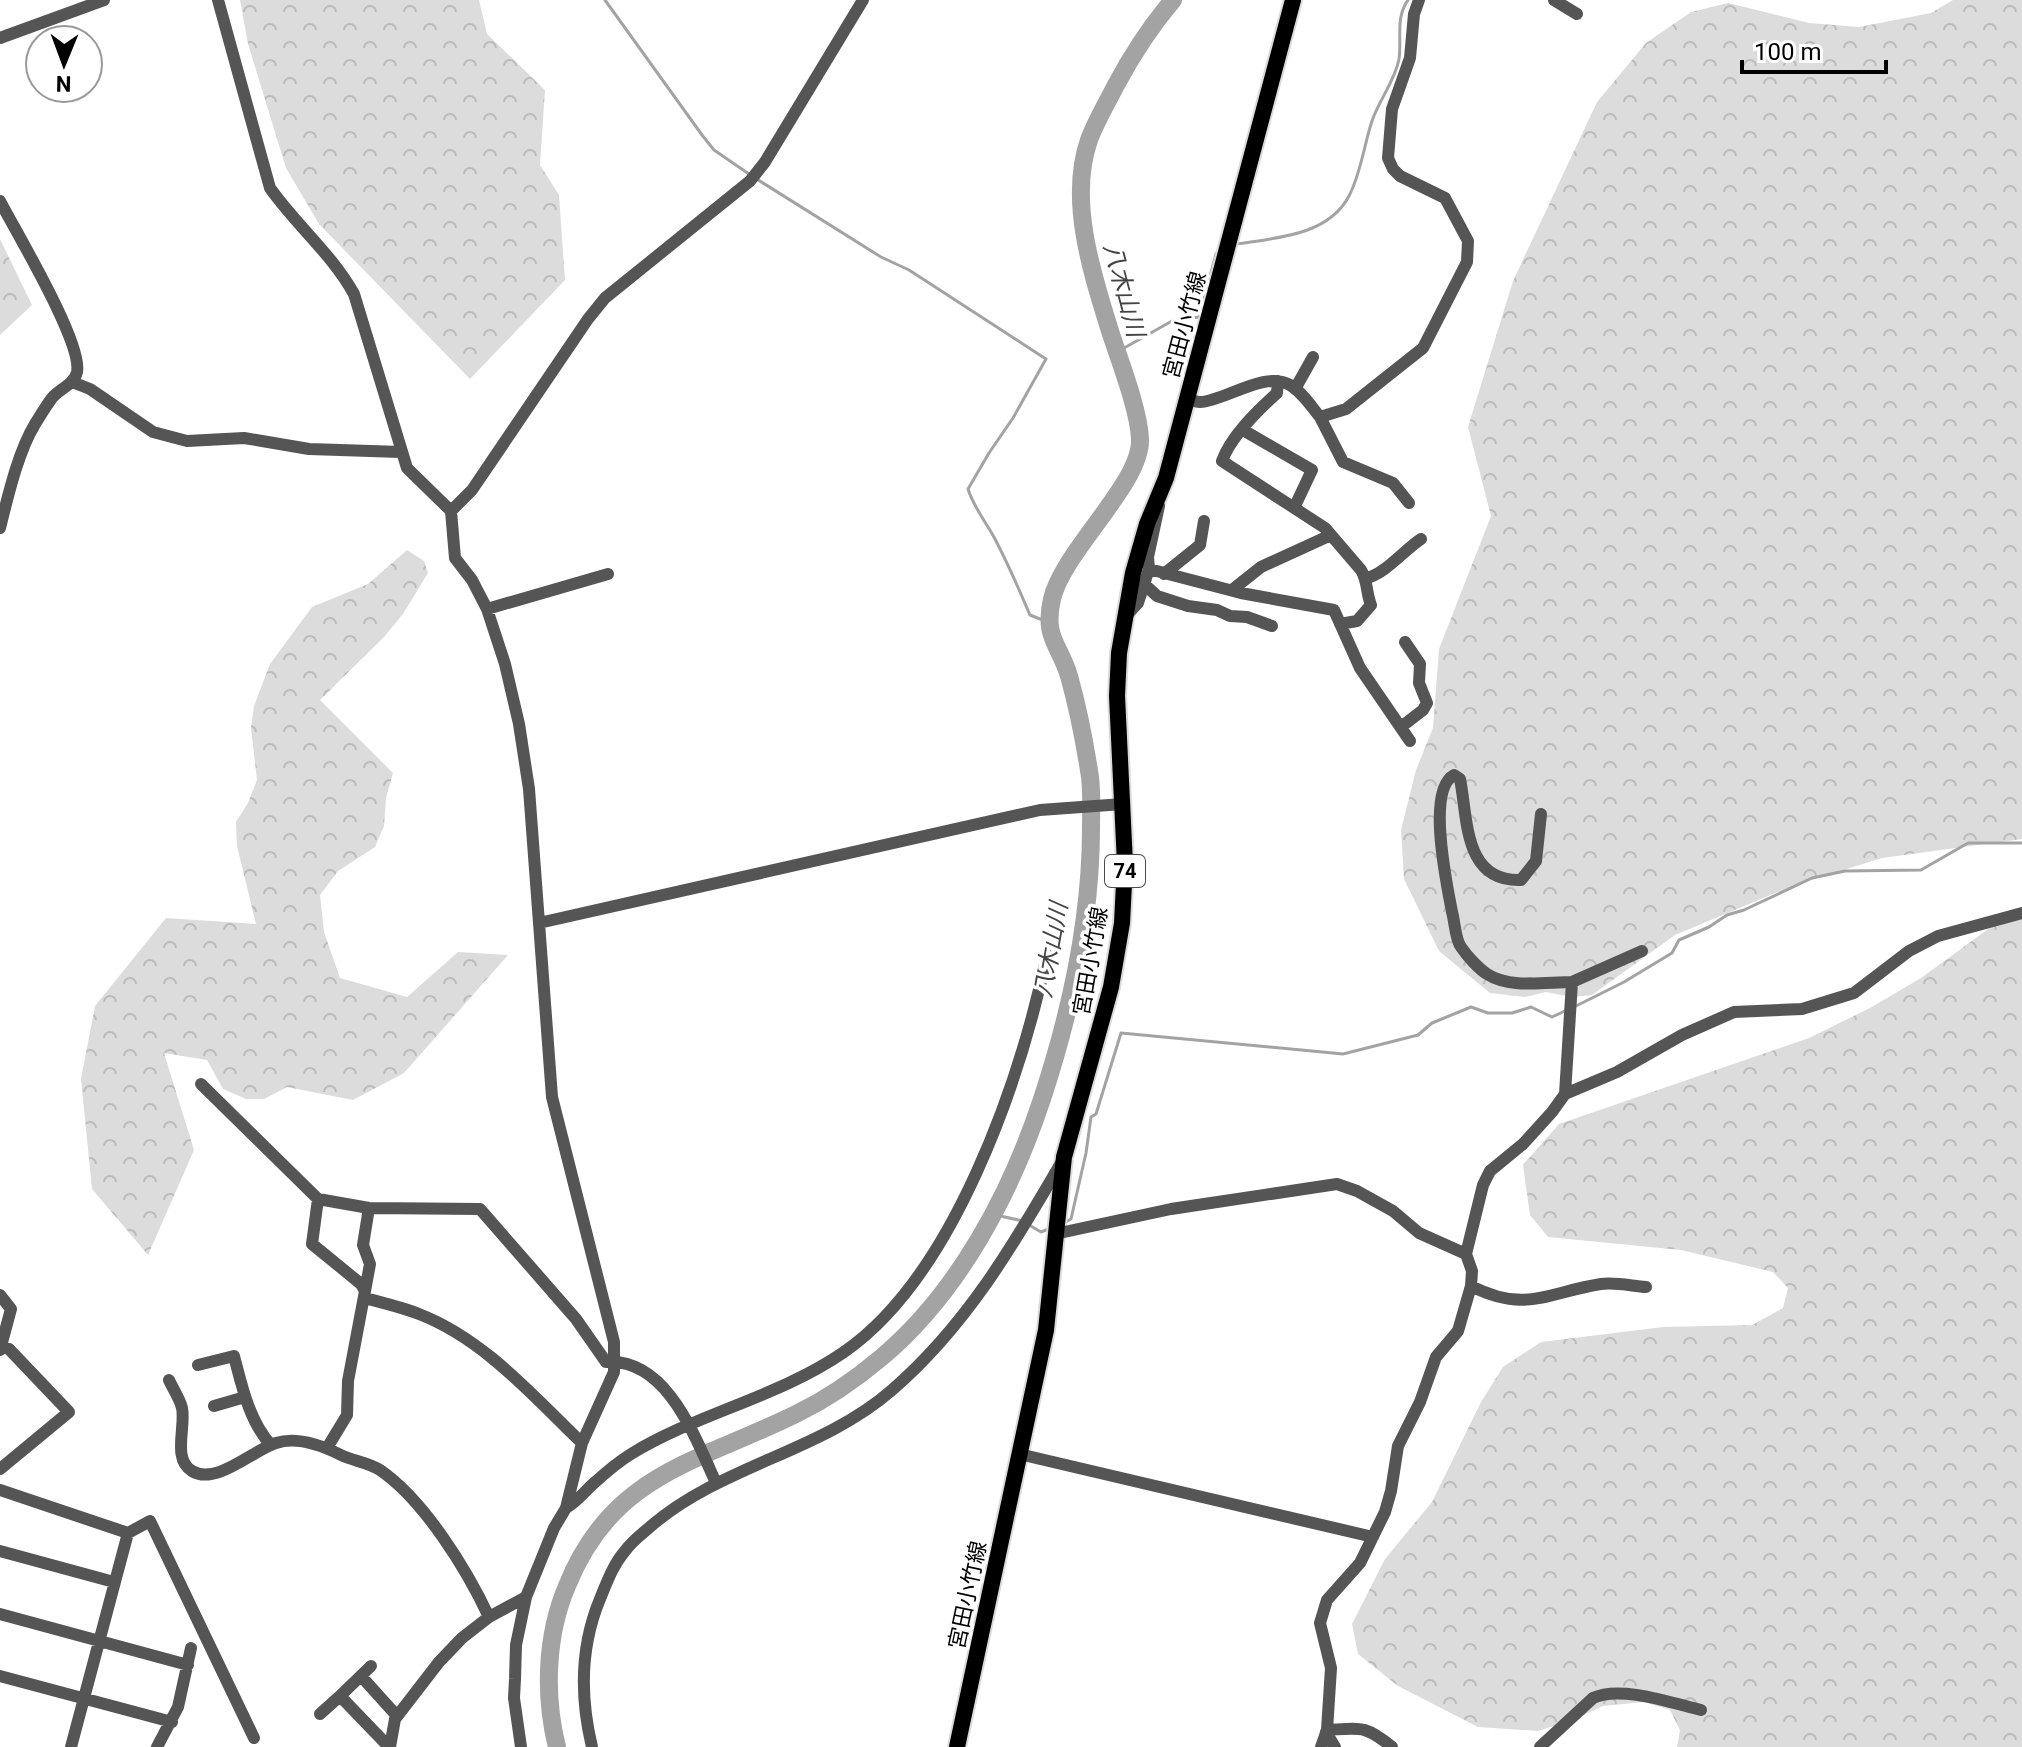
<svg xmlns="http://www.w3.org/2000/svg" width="2022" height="1747" font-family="Roboto,'Noto Sans JP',sans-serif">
<defs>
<pattern id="forest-crowns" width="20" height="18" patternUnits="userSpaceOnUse" patternTransform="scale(2)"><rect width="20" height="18" fill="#dcdcdc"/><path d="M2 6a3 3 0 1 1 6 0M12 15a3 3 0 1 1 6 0" fill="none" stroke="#bbb"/></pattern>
</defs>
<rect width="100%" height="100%" fill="#fff"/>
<path fill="url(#forest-crowns)" d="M240,0H479L487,34L545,90L540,165L559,195L565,280L470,379L319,224L286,168L248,44Z
M1953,0H2022V839L1882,858L1792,886L1675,935L1592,995L1572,997L1546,992L1525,997L1490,993L1439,951L1404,879L1401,830L1416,770L1433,728L1439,649L1491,516L1468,427L1513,281L1597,102L1646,43L1691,12L1728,3L1809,23L1859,27L1931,13Z
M0,239L32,305L0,335Z
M407,550L424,561L428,573L403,614L384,637L320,700L393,773L386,798L384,826L375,847L338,871L320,895L324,932L340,978L407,997L458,952L508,955L404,1073L353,1100L287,1087L264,1099H246L223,1089L207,1060L164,1053L194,1150L148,1255L92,1189L81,1079L95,1006L166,918L256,924L237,846L236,822L248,803L257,780L251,728L254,706L270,664L312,607L368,584Z
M2022,917V1747H1677L1680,1730L1670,1710L1644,1702L1603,1706L1573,1720L1538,1731L1478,1727L1398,1686L1358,1654L1352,1624L1385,1559L1432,1502L1481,1402L1503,1367L1541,1342L1663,1327L1752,1325L1783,1308L1788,1288L1773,1272L1681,1250L1548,1237L1530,1215L1523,1165L1559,1124L1809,1038L1870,1008L1921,978L1991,927Z"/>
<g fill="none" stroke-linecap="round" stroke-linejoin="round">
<path stroke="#a3a3a3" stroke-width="3" d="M605,0L702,135L714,150L749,174
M755,178L881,257L909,270L1046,359L1013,418L989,453L968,489C974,508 986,522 995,539C1008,564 1019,589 1030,615L1050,623
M1236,244C1275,238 1328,236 1349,196C1361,173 1364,145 1372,121C1379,100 1395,81 1399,59C1402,39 1395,18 1408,0
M1117,352L1172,321L1199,317L1216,254L1221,247
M1574,1007L1624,982L1672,953L1679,940L1709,927L1727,915L1744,910L1812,878L1845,871L1921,870L1968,843H2022
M991,1214L1023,1221
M1062,1224L1071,1219L1086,1153L1091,1117L1096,1114L1121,1033L1343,1054L1418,1035L1432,1023L1471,1007L1488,1013H1512L1531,1007L1552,1017L1567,1010
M1029,1225L1041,1232L1051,1228"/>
<path stroke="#a3a3a3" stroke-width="18" d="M557,1747C544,1695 546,1635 567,1586C612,1473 699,1462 796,1414C827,1399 856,1379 882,1357C959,1292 1011,1193 1042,1099C1071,1011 1091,920 1091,828C1091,811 1092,793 1090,777C1085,744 1078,708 1069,676C1060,645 1043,638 1052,599C1063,551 1142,483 1140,439C1139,410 1119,359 1110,331C1092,273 1068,200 1089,140C1096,121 1107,103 1116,85C1132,55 1151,26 1173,0"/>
<g stroke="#dbdbdb" stroke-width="20">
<path id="major" d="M957,1747L1046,1330L1064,1157L1111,987L1122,923L1125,864L1117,696L1119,653L1133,573L1147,524L1166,478L1293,0"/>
</g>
<path stroke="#555" stroke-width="12" d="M218,0L270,188C296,225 332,254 354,294L407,468L451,511L455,558L472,580L487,609L505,664L519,724L529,789L552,1097L614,1342V1372L582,1443L566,1508L554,1528L526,1597L516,1645L515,1679L514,1698L521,1747
M1554,0L1577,14
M0,38L104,0
M0,201C16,232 83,343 77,372C74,385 59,389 52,398C46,406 40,416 35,424C18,452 8,496 0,528
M1278,381L1277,393C1257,411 1231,436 1222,461L1325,528L1361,570C1368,581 1366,593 1371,605L1357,621L1340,624
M72,382L90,389L153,432L187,441L244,438L309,449L401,452
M1295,389L1313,357
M1188,400C1192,400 1196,402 1200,402C1225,401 1265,370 1290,385C1302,392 1311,406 1320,417L1346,409L1423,348L1467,262L1468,241L1445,198L1400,176L1393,169L1388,158L1392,109L1410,58L1414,14L1419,0
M1320,417L1343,462L1393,483L1409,503
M1243,430L1312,470L1295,506
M451,511L472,490L588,319L605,298L750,181L765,162L863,0
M1149,569L1148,557L1159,506
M1164,574L1200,545L1204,521
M1366,578C1384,575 1403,551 1421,539
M1144,584L1157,596L1188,606L1217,610L1230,616L1247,617L1272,626
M1232,590L1261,567L1331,535
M487,609L608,574
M1125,617L1138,603L1149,569L1241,593L1334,610L1360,668L1410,741
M1401,727L1423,710L1427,703L1419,683L1420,664L1405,642
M539,923L1040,810L1123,804
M1572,982L1642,951
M201,1084L318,1199L369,1208L480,1209L576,1319L606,1362C667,1358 695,1437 716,1483
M1565,1094L1617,1072L1682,1035L1734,1012L1802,1009L1854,993L1909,951L1938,936L2022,913
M318,1199L312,1244L361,1284L365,1291L348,1381L347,1415L327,1448
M1055,1234L1171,1209L1337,1184L1357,1191L1393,1211L1419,1233L1466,1254
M1471,1286C1526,1314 1548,1292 1601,1284C1615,1282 1632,1286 1646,1287
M365,1291L370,1264L363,1245L369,1208
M0,1295L11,1309L0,1350
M365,1298C383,1303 402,1307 419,1314C484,1339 533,1396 582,1443
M0,1345L9,1349L69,1412L0,1469
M198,1365L234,1356C242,1386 249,1421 271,1445
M169,1380C173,1389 180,1399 182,1408C186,1427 172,1459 192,1471C216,1486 253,1450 276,1443C297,1436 321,1445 341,1455C353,1461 368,1462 380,1470C424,1500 467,1570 489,1617
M214,1406L245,1397
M1019,1454L1373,1537
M0,1490L128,1533L150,1521L254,1738
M566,1508C577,1502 584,1492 593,1484C604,1474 618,1462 631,1454C698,1413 779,1397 844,1352C954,1276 1020,1081 1047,955
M0,1551L114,1582
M0,1614L188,1665
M371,1666L340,1696L389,1747
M0,1676L172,1722
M361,1676L397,1716
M320,1714L340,1696
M1327,1730C1361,1728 1365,1725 1392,1747
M1326,1732L1335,1747
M71,1747L128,1533
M157,1747L178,1707L191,1648
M390,1747L395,1719L439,1662L462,1638L489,1617L526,1597
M592,1747C580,1697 580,1647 600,1599C607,1582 613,1565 625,1551C632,1541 642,1534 651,1526C722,1465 821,1452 892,1390C965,1327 1013,1246 1061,1163
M1321,1747L1327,1730L1331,1668L1320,1623L1327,1600L1360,1563L1385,1512L1391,1491L1398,1446L1420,1402L1436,1357L1458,1331L1471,1286L1472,1271L1466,1254L1483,1185L1490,1171L1523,1144L1552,1112L1565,1094L1572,982C1546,982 1510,989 1487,974C1479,969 1467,956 1461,947C1455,939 1455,922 1452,912C1447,885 1426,790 1454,775L1460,779C1468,818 1463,882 1521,880L1536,861L1541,814
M1540,1747L1593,1698C1620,1685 1672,1703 1701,1710"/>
<use href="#major" stroke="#000" stroke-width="16"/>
</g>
<g text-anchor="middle" stroke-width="7" stroke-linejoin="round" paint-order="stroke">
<rect fill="#fff" stroke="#4c4c4c" stroke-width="2" x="1105" y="855" width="40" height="32" rx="6"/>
<g font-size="20" font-weight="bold" fill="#000">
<text x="1125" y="878">74</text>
</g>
<g font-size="22" fill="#000" stroke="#fff">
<text transform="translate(1184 325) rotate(-75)" y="8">宮田小竹線</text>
<text transform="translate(1090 961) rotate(-80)" y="8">宮田小竹線</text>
<text transform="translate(967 1595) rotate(-78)" y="8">宮田小竹線</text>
</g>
<g font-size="24" font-style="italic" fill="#444" stroke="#fff">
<text transform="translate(1124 290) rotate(75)" y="8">八木山川</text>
<text transform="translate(1051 950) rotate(-80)" y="8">八木山川</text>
</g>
</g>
<g transform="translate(64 64) rotate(181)"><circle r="38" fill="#ffffff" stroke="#999999" stroke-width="2"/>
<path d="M0-6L14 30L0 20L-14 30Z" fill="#000000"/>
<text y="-12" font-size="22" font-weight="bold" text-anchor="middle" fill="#000000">N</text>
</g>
<path d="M1742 60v12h144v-12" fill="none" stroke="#000000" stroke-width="4"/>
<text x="1754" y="60" font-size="24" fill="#000000" stroke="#ffffff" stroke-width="6" paint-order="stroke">100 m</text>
</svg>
